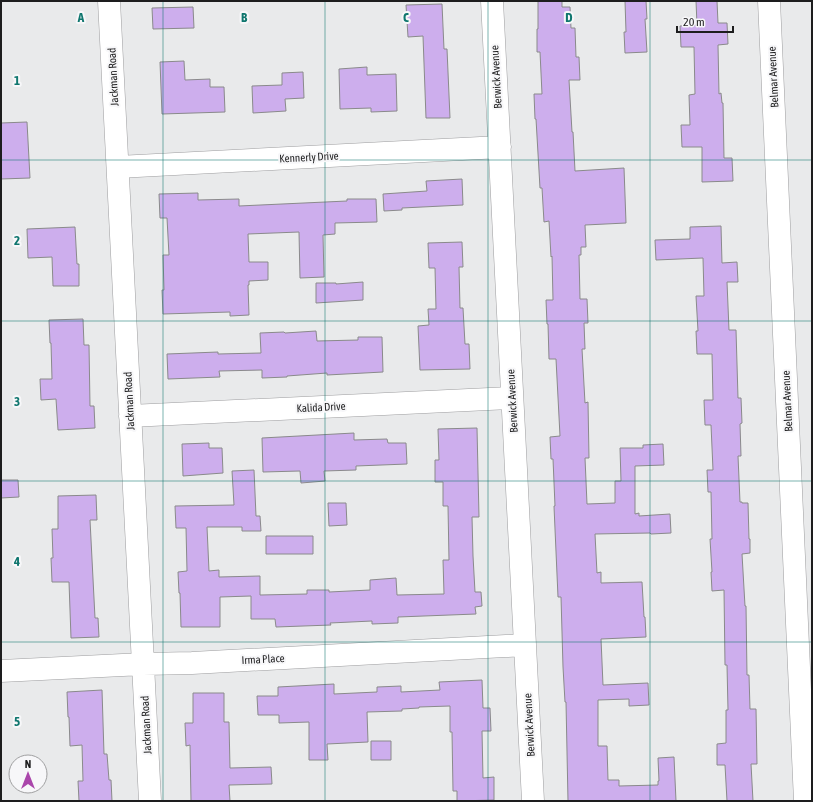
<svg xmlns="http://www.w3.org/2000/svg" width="813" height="802" font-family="'Asap Condensed',sans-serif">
<rect width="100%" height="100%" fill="#e9eaeb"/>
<path fill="#cdaeed" stroke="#8a8a8b" d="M538,1H562V7H570L571,28H575L576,57H579L580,80H569L572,132H573L575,171L624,168L626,223L585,225L586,247H581V255H579L580,299H587L588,323H584L585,349H582L585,403L588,402L589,458H585L587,504L615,503V481H621L620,448H643V445L663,444L664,465L635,466V514L639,513V516L670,514L671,533L651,534L650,533L595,534L597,573L601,572V583L642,582L644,617H645L646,637L601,639L603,685L648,683L649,705L629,706V699L598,700V746H607L608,780H619V786L658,785V781H659L658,758L674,757L676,801H568L566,702H565L563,667L561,597H558L554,506H555L553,459H551L550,437L560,436L556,359H549L548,324H547L546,300H553L552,256L551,257L549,221L544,222L542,188H540L536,119H535L534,94H542L540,52H537V29H538Z
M625,1H646L647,19H645L647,52L625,53L624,32H626Z
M696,1H717L718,23H727L728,44L718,45L719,94L721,93L722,103H723L724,158H732L733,181L702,182V147H682L681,125H690L689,95L695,94L694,47H681L680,26L697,25Z
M442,4L444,49H447L450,118H426L423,36L408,37L406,5Z
M193,7L194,28L153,29L152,8Z
M184,61L185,80L210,79V87H224L225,112L162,114L160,62Z
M367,67V75L396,74L397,111L371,112V108L340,109L339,69Z
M303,72L304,98L285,99L286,111L253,113L252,86L282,85V73Z
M27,122L30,178L1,179V123Z
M462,179L463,205L402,208V210L384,211L383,194L427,191L426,181Z
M198,193V200L239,199V206L347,201V199H376L377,222L335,223V234L323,235L324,277L300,278L299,232L248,234L249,262H268V280L249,281V285H248L249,315L230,316V312L163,314L162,290H164L163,255H169L167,218H160L159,194Z
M721,226L722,263L737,262L738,282H727L729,330H736L738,398H741L742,423L740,424L741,456H738L740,502H742V503H748L749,539H750V553L742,554L745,606H746L747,675H749L750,709H756L757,764H751L753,801H727L725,765H717V744L726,743V710H728L727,665H725L724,590L712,591L711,572H712L710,539H712L711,492H708L707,470H713L711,425H705L704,400H713L712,354H697L696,331H698L696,296H704L703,258L656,260L655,240L690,239V227Z
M75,227L77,264H79V286H53L52,257L28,258L27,229Z
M462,242L463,267H459L460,308H463L465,344H469L470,369L420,370L418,326L429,325L428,309H436L435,268H429L428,243Z
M363,282V300L316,303V283H336V284Z
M83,319L84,345H89L90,406H94L95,428L58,430L56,399L41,400L40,379H52L51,343H50L49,320Z
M316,331L317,341L358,340V337H382L383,372L327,375V373L287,376V377L262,378V370L219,371L220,377L168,379L167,354L218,352V354L261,353L260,333L284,332L285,333Z
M477,428L479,517H472L473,556L475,592H481L482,606L475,607L476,614L398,617V623L372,624V621L330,623L331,625L276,627L275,619H251V596L220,597V627H181L180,593H179L178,572L187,571L186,528H176L175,506L234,505L232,471L254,470L256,516H260L261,531H242V527H207L209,571L219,570V577L260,576V595L307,594V590H329V592L370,590V580L396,578L397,595L444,594L443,560H449L448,506H443V482H435V460H439L438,429Z
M354,433V440L387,439L388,443H406L407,464L356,466V470L324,471L325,481L301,483L300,471L263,472L262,438Z
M209,443V448H222L223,473L183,476L182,444Z
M1,480H18L19,497L1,498Z
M96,495L97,520H90L95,618H98L99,637L71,638L69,582H52L51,558H53L52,529H58V496Z
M328,503H346L347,525L329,526Z
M266,536H313V554H266Z
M482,680L483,708H490L491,731H482L483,778L494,777V800L457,801V791H453L452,732H450V706L419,707V708L402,709V711L367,712L368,742L327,744L328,760H309V722L279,723V715H258L257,696H278V687L334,684V694L377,692V687L401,686V692L440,690L439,682Z
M102,690L104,754H107L109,780H111L112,801H79L78,781H83L82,745L70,746L69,717H68L67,692Z
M193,693H224V722H229L230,768L271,767L272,784L229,785L230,801H191L190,745L186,746L185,723H193Z
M371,741H391V760H371Z"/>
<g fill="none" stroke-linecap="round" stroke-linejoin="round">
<g stroke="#9d9d9f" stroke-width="23">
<path id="minor" d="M109,1L150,801
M492,1L533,801
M769,1L805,801
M118,167L500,147
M130,416L512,398
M1,671L143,664L192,663L525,645"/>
</g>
<use href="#minor" stroke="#fff" stroke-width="22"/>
</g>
<path fill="none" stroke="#0f766e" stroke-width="1" stroke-opacity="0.55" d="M163,1V801M325,1V801M488,1V801M650,1V801M1,160H812M1,321H812M1,481H812M1,642H812"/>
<g text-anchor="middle" stroke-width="4" stroke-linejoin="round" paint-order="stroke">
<g font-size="11" fill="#1d1d1e" stroke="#f7f7f9">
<text transform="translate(113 77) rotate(-93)" y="4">Jackman Road</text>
<text transform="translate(496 77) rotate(-93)" y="4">Berwick Avenue</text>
<text transform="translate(773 77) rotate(-93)" y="4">Belmar Avenue</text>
<text transform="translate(309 157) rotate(-3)" y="4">Kennerly Drive</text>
<text transform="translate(129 401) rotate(-93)" y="4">Jackman Road</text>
<text transform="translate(512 401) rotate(-93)" y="4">Berwick Avenue</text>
<text transform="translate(787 401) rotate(-93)" y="4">Belmar Avenue</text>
<text transform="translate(321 407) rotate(-3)" y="4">Kalida Drive</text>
<text transform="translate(263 659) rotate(-3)" y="4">Irma Place</text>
<text transform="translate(146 725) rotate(-93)" y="4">Jackman Road</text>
<text transform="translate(529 725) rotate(-93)" y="4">Berwick Avenue</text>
</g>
</g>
<g font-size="13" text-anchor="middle" font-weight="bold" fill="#0f766e" stroke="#f7f7f9" stroke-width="4" stroke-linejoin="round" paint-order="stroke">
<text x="81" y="22">A</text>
<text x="244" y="22">B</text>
<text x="406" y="22">C</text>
<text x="569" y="22">D</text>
<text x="17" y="85">1</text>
<text x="17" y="245">2</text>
<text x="17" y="406">3</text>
<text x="17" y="566">4</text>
<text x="17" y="726">5</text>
</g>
<rect width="813" height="802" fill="none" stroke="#1d1d1e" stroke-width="4"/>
<g transform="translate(28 774)"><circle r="19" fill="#f7f7f9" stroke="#a0a0a1"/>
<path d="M0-3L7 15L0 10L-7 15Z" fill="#aa46ab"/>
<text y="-6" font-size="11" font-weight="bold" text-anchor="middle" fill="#1d1d1e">N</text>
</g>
<path d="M677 26v6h56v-6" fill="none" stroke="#1d1d1e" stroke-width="2"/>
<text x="683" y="26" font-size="12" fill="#1d1d1e" stroke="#f7f7f9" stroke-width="3" paint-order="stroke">20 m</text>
</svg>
